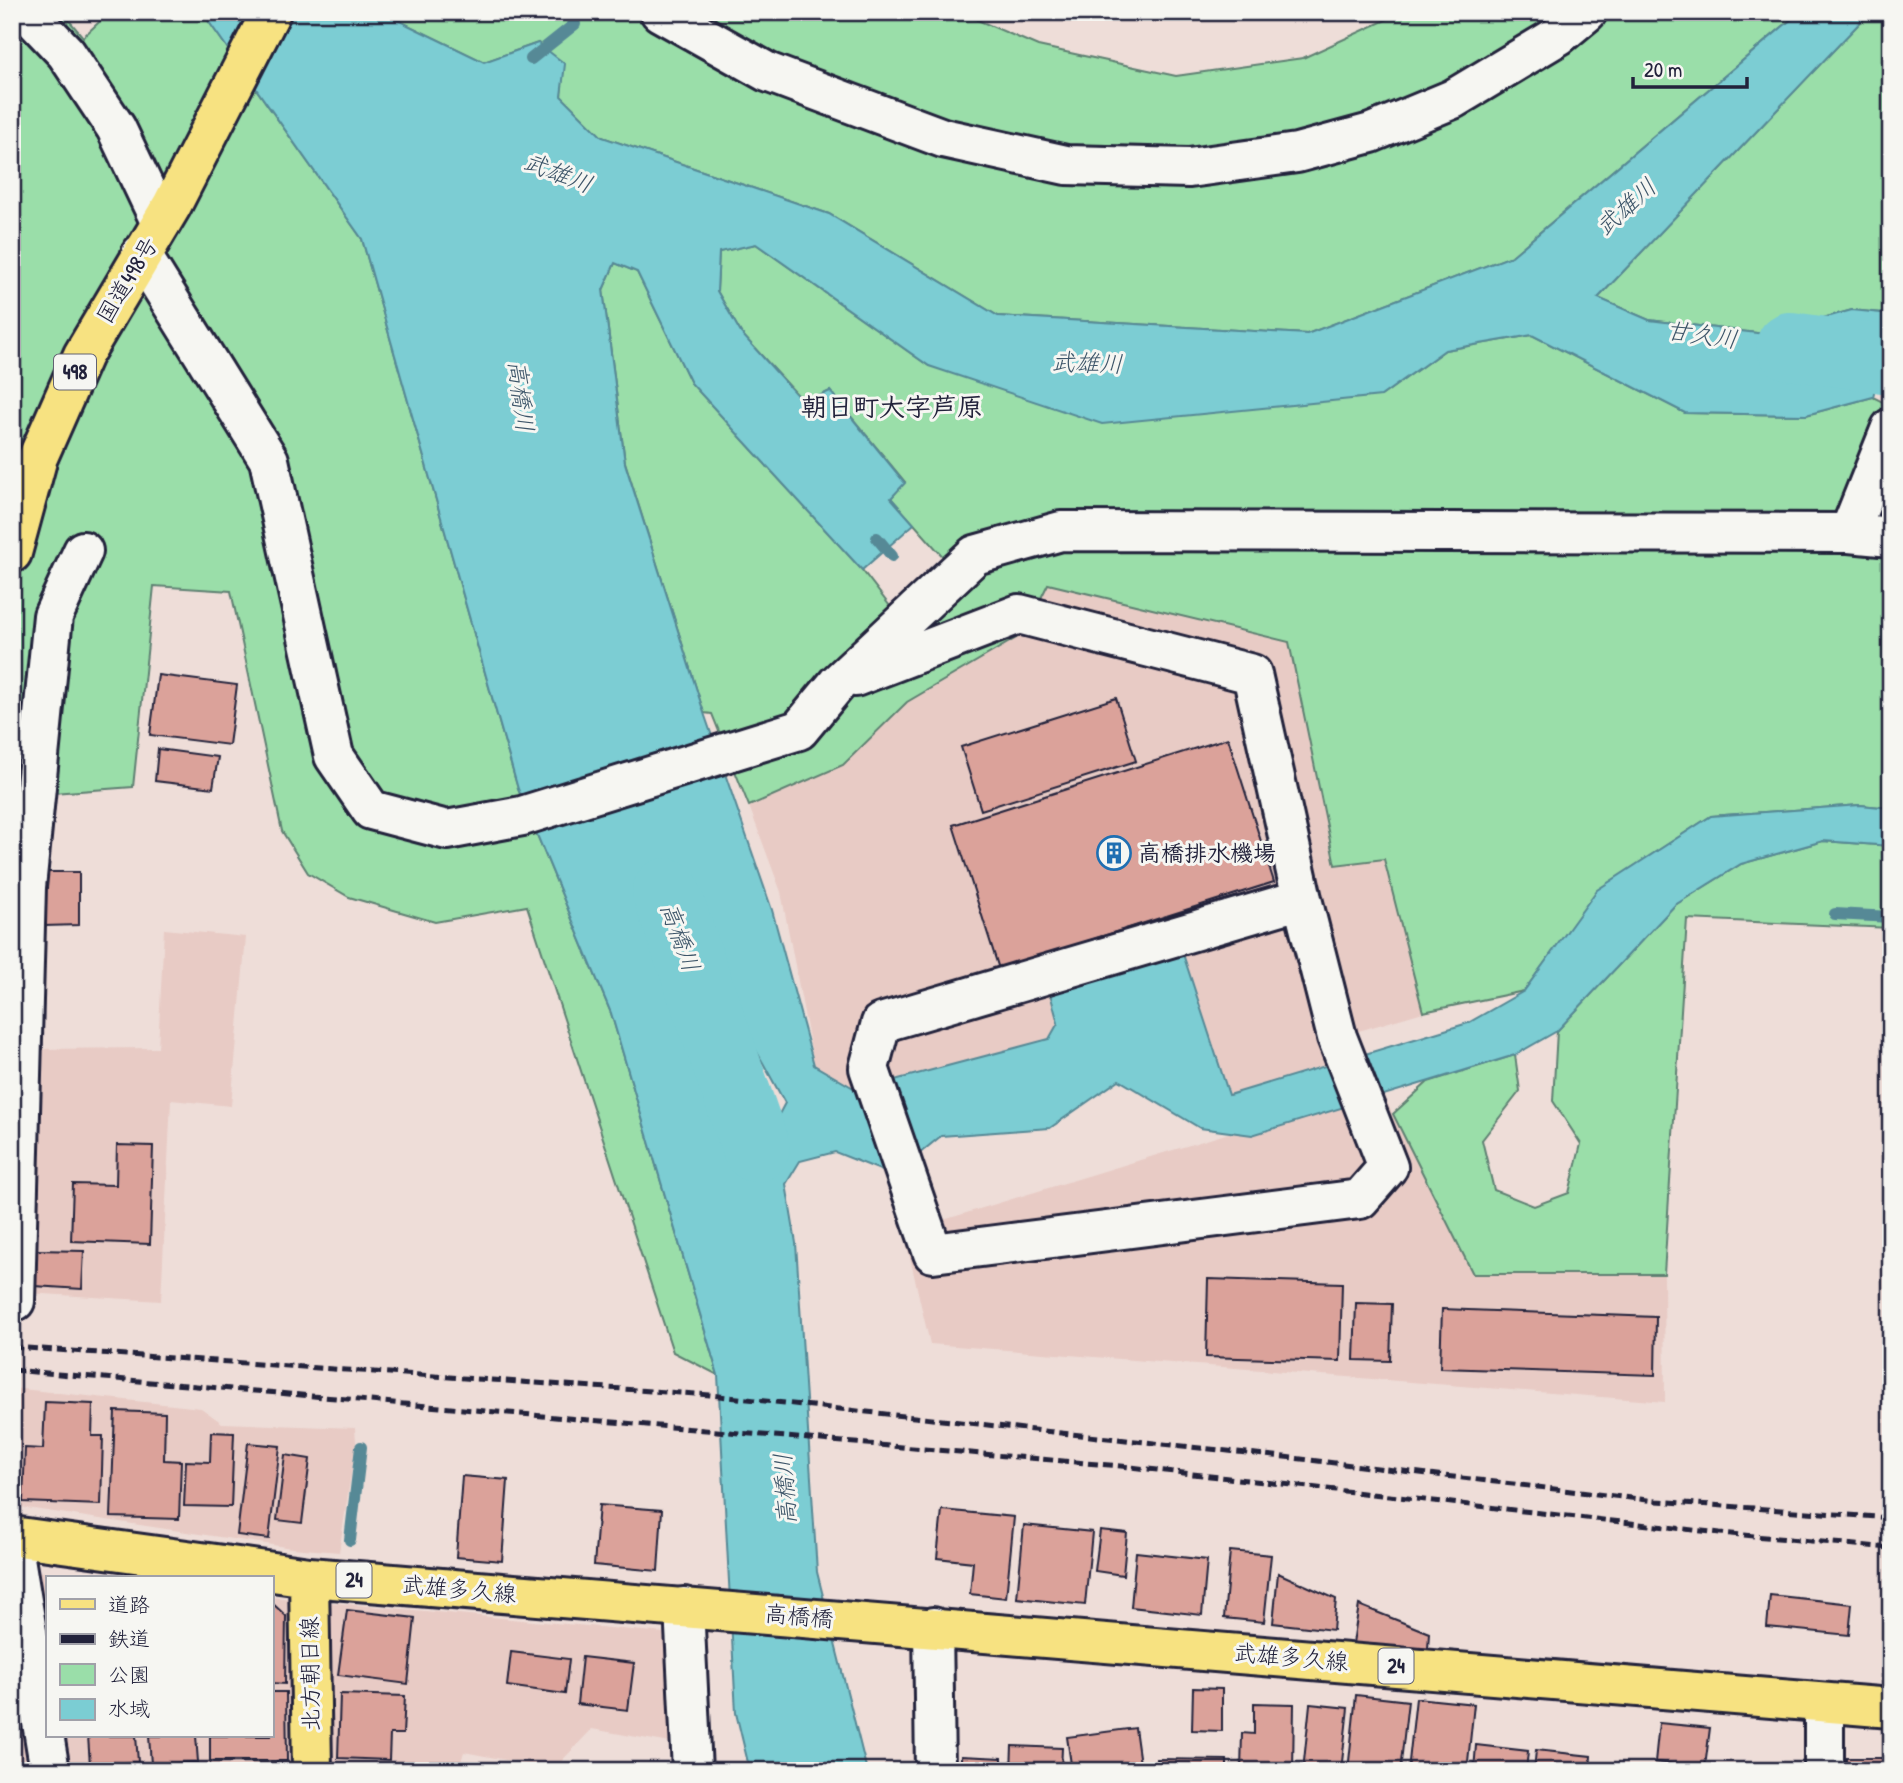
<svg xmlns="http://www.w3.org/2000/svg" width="1903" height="1783" font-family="'Patrick Hand','Klee One',sans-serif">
<rect width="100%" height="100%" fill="#eeddd8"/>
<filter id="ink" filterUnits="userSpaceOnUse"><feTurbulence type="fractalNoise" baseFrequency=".0143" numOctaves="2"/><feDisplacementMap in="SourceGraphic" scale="14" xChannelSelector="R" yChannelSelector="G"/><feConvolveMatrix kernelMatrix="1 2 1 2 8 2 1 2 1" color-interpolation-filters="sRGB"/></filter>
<g filter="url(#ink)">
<path fill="#e8cbc5" d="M1048,584L1289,642L1335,864L1384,859L1423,1012L1352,1033L1473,1274H1664L1665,1402L930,1344L904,1232L1239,1130L1048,987L1058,1024L1049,1039L857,1090L814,1065L781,892L749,806L843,765L907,702L1023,634Z
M164,929L246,937L231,1106L171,1100L161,1301L26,1293L32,1049L158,1048Z
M12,1388L201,1408L222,1423L355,1428L356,1442L339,1552L292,1548L14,1506Z
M12,1569L109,1578H47V1736H271V1597L676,1634L682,1745L592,1729L554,1769L464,1752L458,1771H12Z"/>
<path fill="#9adea9" stroke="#5e8072" stroke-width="2" d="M12,12H62L83,37L110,12H202L362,239L518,789L611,1013L718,1375L673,1352L527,906L435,922L349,897L308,873L282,831L231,591L154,586L133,787L39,794L12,791V125L16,103L12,86Z
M381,12H959L1038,46L1176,76L1303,58L1403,12H1800L1512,256L1307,334L998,316L829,214L602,137L561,96L564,65L538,43L484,62Z
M1870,12H1891V314L1852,310L1765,334L1649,320L1598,298Z
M756,244L929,366L1381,396L1445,350L1532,335L1685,413L1806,415L1873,397L1891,406V808L1860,805L1711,816L1598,890L1524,991L1423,1012L1384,859L1335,865L1289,642L1048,584L1023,634L907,702L843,765L749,806L712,714L704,713L625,462L603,290L615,263L637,272L691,383L862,570L893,610L946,560L891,498L905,482L830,391L805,403L741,333L717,291L719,252Z
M1823,841L1891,846V928L1687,919L1664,1274H1473L1393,1114L1428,1082L1515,1055L1520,1091L1482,1140L1494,1190L1534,1206L1569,1193L1581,1144L1553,1101L1557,1031L1675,905L1741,864Z"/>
<path fill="#7bcdd3" stroke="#578996" stroke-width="2" fill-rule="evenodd" d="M202,12H381L484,62L538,43L565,64L561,96L602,137L829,214L998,316L1307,334L1512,256L1800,12H1870L1598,298L1649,320L1765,334L1852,310L1891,314L1873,397L1806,415L1685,413L1532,335L1445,350L1381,396L1102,424L929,366L756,244L719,252L717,291L741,333L804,403L830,391L905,483L891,498L914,524L862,570L691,383L637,272L615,263L603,290L625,463L704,713L772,910L814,1065L857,1090L1049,1039L1058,1023L1048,986L1182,951L1229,1095L1468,1023L1524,991L1597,890L1711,816L1860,805L1891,808V846L1823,841L1741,864L1675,905L1557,1031L1515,1055L1252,1135L1200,1128L1119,1080L1050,1128L941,1136L893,1175L835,1152L800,1161L786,1184L796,1243L817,1572L867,1771H750L736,1713L718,1375L611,1013L518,789L362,239ZM710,966L785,1103L776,1120L690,1015L686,989Z"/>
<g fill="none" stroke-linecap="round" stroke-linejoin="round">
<path stroke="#578996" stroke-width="12" d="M531,59L575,24
M877,538L892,556
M1835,914L1891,917
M350,1540L361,1447"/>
<path stroke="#7bcdd3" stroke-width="68" d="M1790,346L1891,360
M666,892L756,1148"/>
</g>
<path fill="#dba29a" stroke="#22223b" stroke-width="2" d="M158,675L237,685L229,745L150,735Z
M1116,698L1136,761L981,810L961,747Z
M1228,738L1274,882L999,969L953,825Z
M158,749L218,757L213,788L155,781Z
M43,872H79V925L44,926Z
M117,1145L153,1146L150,1244L71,1241L73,1184L116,1185Z
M35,1250L84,1251L82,1289L34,1286Z
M1208,1279L1342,1283L1340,1361L1206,1357Z
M1356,1303L1392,1304L1390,1361L1354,1360Z
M1442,1309L1656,1317L1655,1375L1440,1368Z
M45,1402L93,1404L92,1436H103L101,1505L23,1502L25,1448L43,1449Z
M115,1411L165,1413L164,1460L181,1461L179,1519L111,1517Z
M211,1432L234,1433L231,1507L184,1506L186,1461L210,1462Z
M248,1443L280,1446L269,1539L237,1535Z
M285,1455L310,1459L302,1523L277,1520Z
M462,1476L508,1480L502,1561L456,1557Z
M599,1505L662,1510L658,1571L594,1565Z
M942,1510L1014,1517L1006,1598L970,1594L973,1562L937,1558Z
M1024,1525L1092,1532L1085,1605L1017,1598Z
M1100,1530L1127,1533L1123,1575L1095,1571Z
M1230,1551L1271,1555L1264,1622L1224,1618Z
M1136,1552L1207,1560L1202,1615L1131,1607Z
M1278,1573L1336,1599L1333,1630L1273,1623Z
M1770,1595L1852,1604L1849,1635L1767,1627Z
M271,1602L286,1616L285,1684L271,1683Z
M1359,1605L1429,1633L1428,1649L1353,1643Z
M347,1610L415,1618L408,1684L338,1675Z
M511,1652L569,1659L565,1694L507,1686Z
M582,1657L634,1663L628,1710L577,1704Z
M1193,1688L1222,1689V1731L1192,1730Z
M271,1692H286L287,1761H210V1736H271Z
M340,1694L405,1696L403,1734H390L389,1760L338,1758Z
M1356,1695L1408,1701L1400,1771H1348Z
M1416,1698L1474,1704L1467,1771H1408Z
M1254,1703L1294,1704L1293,1771H1241L1242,1733L1254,1734Z
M1310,1704L1348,1708L1341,1771H1303Z
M1659,1723L1710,1728L1705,1767L1655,1762Z
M1135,1728L1141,1771H1072L1067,1737Z
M88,1736H136L138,1762L90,1765Z
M149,1736H196L198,1762L151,1764Z
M1476,1745L1528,1751L1526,1771H1474Z
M1012,1746L1062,1748L1061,1771H1011Z
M1536,1750L1591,1756L1590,1771H1534Z
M961,1756L1002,1758V1771H961Z
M1846,1758H1891V1771H1846Z
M1157,1759L1227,1760V1771H1157Z"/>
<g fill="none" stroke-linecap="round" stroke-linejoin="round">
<g stroke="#22223b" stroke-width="44">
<path id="minor" d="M27,12L66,53L116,128L161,223
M660,12L767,72L943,138L1066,165L1189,168L1297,153L1371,133L1453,99L1558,36L1587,12
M141,254L269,460L334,756L371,810L447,830L522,816L799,730L837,684L975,555L1061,531L1849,533L1891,537
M1849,533L1891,428
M855,677L1019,614L1252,674L1302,899L1337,1037L1388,1167L1360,1199L933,1253L869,1068L881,1023L1302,899
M12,1300L15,1301L26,887L53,616L83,551
M12,1540L50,1771
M684,1607L692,1771
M933,1627L935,1771
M1824,1771V1703"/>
</g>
<g stroke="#22223b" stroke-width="44">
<path id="major" d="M12,1536L309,1577L1891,1708
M309,1577L312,1771"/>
</g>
<g stroke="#22223b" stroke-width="44">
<path id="highway" d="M12,553L38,457L83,355L172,205L271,12"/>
</g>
<use href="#minor" stroke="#f6f6f2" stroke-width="38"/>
<use href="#major" stroke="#f7e281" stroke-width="38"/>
<use href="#highway" stroke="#f7e281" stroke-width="38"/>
<path stroke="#22223b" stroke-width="5" stroke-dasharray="10 5" stroke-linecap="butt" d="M12,1347L710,1395L1293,1458L1656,1501L1891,1518
M12,1370L1121,1466L1720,1533L1891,1548"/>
</g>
</g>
<defs>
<g id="building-ring" transform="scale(1.75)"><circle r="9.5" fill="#f6f6f2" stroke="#1f6fb2" stroke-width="1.5"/><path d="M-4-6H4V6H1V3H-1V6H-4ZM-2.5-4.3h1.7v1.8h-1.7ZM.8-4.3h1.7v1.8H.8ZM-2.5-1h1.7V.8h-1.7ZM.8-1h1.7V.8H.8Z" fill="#1f6fb2"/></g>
</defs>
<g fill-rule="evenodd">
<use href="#building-ring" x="1114" y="853"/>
</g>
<g text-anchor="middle" stroke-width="6" stroke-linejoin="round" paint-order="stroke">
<g fill="#f6f6f2" stroke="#626272" stroke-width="2">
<rect x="54" y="354.5" width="42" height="35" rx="5"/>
<rect x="336.5" y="1562.5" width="35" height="35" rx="5"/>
<rect x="1378.5" y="1648.5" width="35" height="35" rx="5"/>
</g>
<g font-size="21" font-weight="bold" fill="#22223b">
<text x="75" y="379">498</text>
<text x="354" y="1587">24</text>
<text x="1396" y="1673">24</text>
</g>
<g font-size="23" fill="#22223b" stroke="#f6f6f2">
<text transform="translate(127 280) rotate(-59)" y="8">国道498号</text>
<text transform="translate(459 1589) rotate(5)" y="8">武雄多久線</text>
<text transform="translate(799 1616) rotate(5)" y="8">高橋橋</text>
<text transform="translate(1291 1657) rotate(5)" y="8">武雄多久線</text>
<text transform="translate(310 1674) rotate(-91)" y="8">北方朝日線</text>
</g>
<g font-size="23" font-weight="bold" fill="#22223b" stroke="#f6f6f2" text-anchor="start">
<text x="1138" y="861">高橋排水機場</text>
</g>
<g font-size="24" font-style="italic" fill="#3d5569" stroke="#f6f6f2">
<text transform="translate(558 173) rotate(21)" y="8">武雄川</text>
<text transform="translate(1626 207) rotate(-42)" y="8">武雄川</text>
<text transform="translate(1702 335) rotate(8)" y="8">甘久川</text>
<text transform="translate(1087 363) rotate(2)" y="8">武雄川</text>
<text transform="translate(521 396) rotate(83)" y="8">高橋川</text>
<text transform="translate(680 937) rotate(70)" y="8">高橋川</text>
<text transform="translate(785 1489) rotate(-94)" y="8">高橋川</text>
</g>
<g font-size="26" font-weight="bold" fill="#22223b" stroke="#f6f6f2">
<text x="892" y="416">朝日町大字芦原</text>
</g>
</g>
<rect width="1903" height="1783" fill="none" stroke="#f6f6f2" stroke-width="42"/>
<rect x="21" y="21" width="1861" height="1741" fill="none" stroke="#22223b" stroke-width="2.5" filter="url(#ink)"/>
<rect x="46" y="1576" width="228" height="161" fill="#f6f6f2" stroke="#a1a1a9" stroke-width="2"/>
<rect x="60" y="1599" width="35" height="10" fill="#f7e281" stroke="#a1a1a9" stroke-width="2"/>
<text x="108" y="1612" font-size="21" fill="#22223b">道路</text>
<rect x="60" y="1634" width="35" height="10" fill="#22223b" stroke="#a1a1a9" stroke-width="2"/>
<text x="108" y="1646" font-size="21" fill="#22223b">鉄道</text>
<rect x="60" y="1664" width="35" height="21" fill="#9adea9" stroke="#a1a1a9" stroke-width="2"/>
<text x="108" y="1682" font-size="21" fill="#22223b">公園</text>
<rect x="60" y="1699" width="35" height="21" fill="#7bcdd3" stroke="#a1a1a9" stroke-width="2"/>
<text x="108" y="1716" font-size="21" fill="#22223b">水域</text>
<path d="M1633 77v10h114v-10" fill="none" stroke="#22223b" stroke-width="3.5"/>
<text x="1644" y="77" font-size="21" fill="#22223b" stroke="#f6f6f2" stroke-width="5" paint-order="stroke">20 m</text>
</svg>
